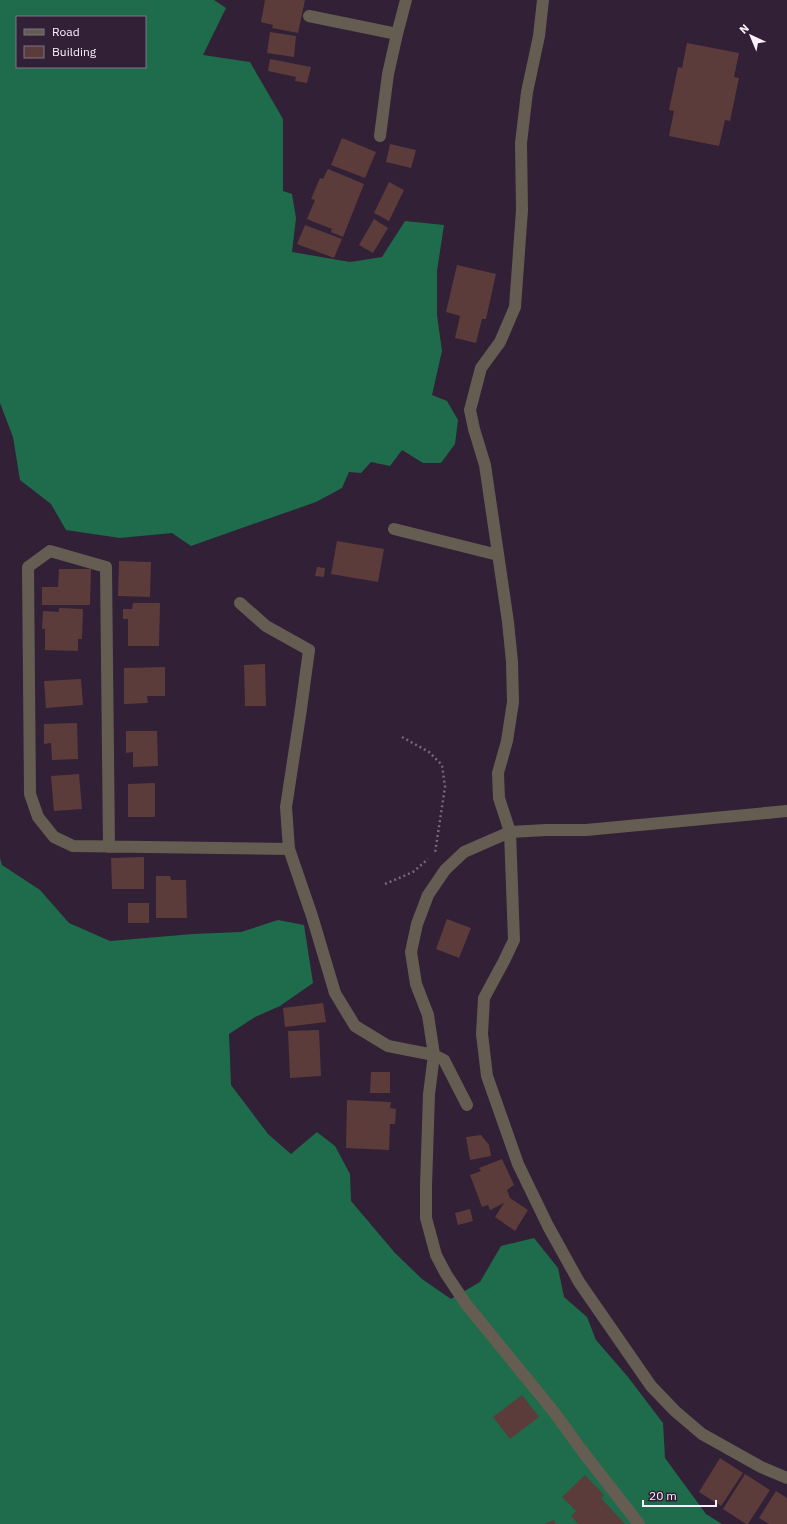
<svg xmlns="http://www.w3.org/2000/svg" width="787" height="1524" font-family="'IBM Plex Sans',sans-serif">
<rect width="100%" height="100%" fill="#312036"/>
<path fill="#1e6c4c" fill-rule="evenodd" d="M0,0H214L226,8L203,55L250,62L283,119V191L292,194L296,218L292,252L350,262L382,257L405,221L444,225L437,271V315L442,351L432,395L447,401L458,420L455,444L441,463H423L402,450L390,466L371,462L361,473L349,472L342,488L316,502L191,546L172,533L120,538L66,530L51,504L20,480L13,437L0,403ZM17,17H145V67H17Z
M0,858L2,865L40,890L69,923L110,941L193,934L241,932L278,920L304,925L313,983L280,1006L255,1017L229,1034L231,1085L268,1134L291,1154L317,1132L335,1146L350,1174L351,1201L395,1253L422,1279L451,1299L480,1282L501,1246L534,1238L558,1268L564,1297L587,1317L596,1340L628,1377L663,1423L665,1458L706,1514L722,1524H0Z"/>
<path fill="#5c3c3a" d="M265,0H305L298,33L272,28L273,25L261,22Z
M270,32L296,36L294,57L267,53Z
M687,43L739,53L734,77L739,78L730,121L725,120L719,146L669,136L674,111L669,110L678,67L682,68Z
M270,59L311,67L307,83L295,81L296,77L268,71Z
M342,138L376,152L365,178L331,165Z
M390,144L416,150L411,168L386,162Z
M328,169L364,184L343,237L331,232L332,229L307,219L315,200L311,199L320,178L323,179Z
M389,182L404,190L389,221L374,213Z
M374,219L388,228L373,253L359,245Z
M305,225L342,239L334,258L297,244Z
M457,265L496,274L486,319H482L476,343L455,338L460,316L446,312Z
M337,541L384,549L378,582L331,574Z
M119,561L151,562L150,597L118,596Z
M317,567L325,568L324,577L315,576Z
M59,569H91L90,605H42V587H58Z
M133,603H160L159,646H128V619H123V609H132Z
M59,608L83,609L82,639H78V651L45,650V629H42L43,611L59,612Z
M265,664L266,706H245L244,665Z
M165,667V696H147L148,703L124,704V668Z
M81,679L83,705L46,708L44,681Z
M77,723L78,759L52,760L51,743L44,744V724Z
M126,731H157L158,766L133,767V752L126,753Z
M79,774L82,809L54,811L51,776Z
M155,783V817H128V784Z
M144,857V889H112L111,858Z
M156,876H170L171,880H186L187,918H156Z
M128,903H149V923H128Z
M447,919L471,928L459,958L436,949Z
M323,1003L326,1022L285,1027L283,1008Z
M319,1030L321,1076L290,1078L288,1031Z
M371,1072H390V1093H370Z
M347,1100L391,1102L390,1108L396,1109L395,1124H390L389,1150L346,1148Z
M481,1135L489,1145L491,1156L470,1160L466,1137Z
M502,1159L514,1185L507,1190L510,1198L528,1210L515,1231L495,1217L504,1203L490,1210L488,1205L482,1207L470,1175L481,1171L479,1168Z
M470,1209L473,1221L458,1225L455,1213Z
M522,1395L539,1417L510,1439L493,1417Z
M720,1458L743,1473L721,1506L699,1492Z
M745,1474L770,1490L748,1524H746L723,1509Z
M585,1475L604,1495L601,1498L625,1524H578L571,1516L576,1511L562,1497Z
M776,1491L787,1498V1524H769L759,1518Z
M554,1520L556,1524H544Z"/>
<g fill="none" stroke-linecap="round" stroke-linejoin="round">
<path stroke="#76677a" stroke-width="2.5" stroke-dasharray="2 3" stroke-linecap="butt" d="M402,737L429,752L442,765L445,787L435,853
M385,884L413,872L428,859"/>
<path stroke="#655d52" stroke-width="12" d="M309,16L397,34
M380,136L388,74L397,34L406,0
M394,529L498,555
M434,1055L444,1060L467,1105"/>
<path stroke="#655d52" stroke-width="12" d="M543,0L539,36L527,92L521,143L522,210L515,307L500,342L481,368L470,410L474,429L485,465L508,622L512,662L513,702L507,741L498,773L499,798L510,832L514,940L504,961L484,998L482,1034L487,1076L518,1164L548,1226L579,1282L651,1386L675,1411L702,1434L761,1467L787,1478
M240,603L266,626L309,650L301,709L286,807L289,849L312,916L335,993L355,1026L388,1046L434,1055
M109,847L106,567L50,551L28,567L30,794L38,817L54,837L73,846L289,849
M639,1524L583,1452L554,1412L466,1304L446,1274L436,1255L426,1218V1186L429,1094L434,1055L428,1015L416,984L411,952L417,924L428,895L445,870L464,852L510,832L546,830H586L787,811"/>
</g>
<rect x="16" y="16" width="130" height="52" fill="#312036" stroke="#827386"/>
<rect x="24" y="29" width="20" height="6" fill="#655d52" stroke="#827386"/>
<text x="52" y="36" font-size="12" fill="#fcf0ff">Road</text>
<rect x="24" y="46" width="20" height="12" fill="#5c3c3a" stroke="#827386"/>
<text x="52" y="56" font-size="12" fill="#fcf0ff">Building</text>
<g transform="translate(751 36) rotate(316)" stroke="#312036" stroke-width="3" paint-order="stroke">
<path d="M0-3L7 15L0 10L-7 15Z" fill="#fcf0ff"/>
<text y="-6" font-size="11" font-weight="bold" text-anchor="middle" fill="#fcf0ff">N</text>
</g>
<path d="M643 1500v6h73v-6" fill="none" stroke="#fcf0ff" stroke-width="2"/>
<text x="649" y="1500" font-size="12" fill="#fcf0ff" stroke="#312036" stroke-width="3" paint-order="stroke">20 m</text>
</svg>
